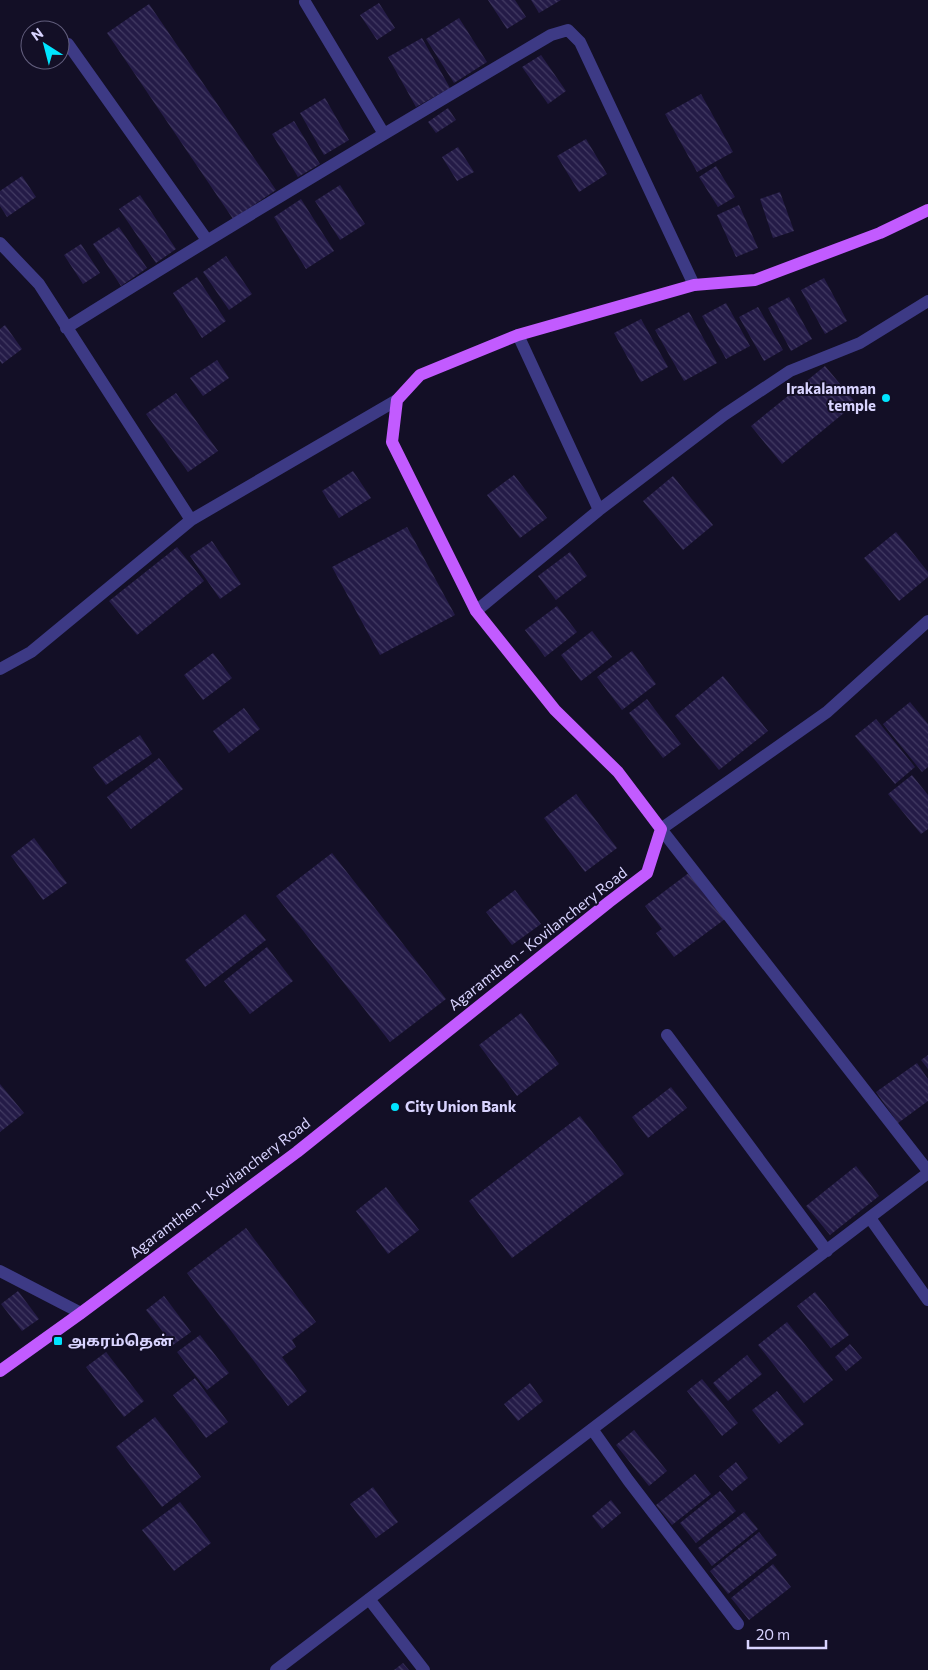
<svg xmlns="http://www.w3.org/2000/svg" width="928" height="1670" font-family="Commissioner,'Noto Sans Tamil',sans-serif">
<defs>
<pattern id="building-back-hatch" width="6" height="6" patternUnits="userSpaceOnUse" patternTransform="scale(1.25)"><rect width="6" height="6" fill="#241b47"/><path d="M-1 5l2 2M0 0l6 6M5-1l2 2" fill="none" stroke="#433b63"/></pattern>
</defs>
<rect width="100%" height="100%" fill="#130f26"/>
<path fill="url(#building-back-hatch)" d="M488,0H515L526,17L507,29Z
M531,0H561L539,13Z
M379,3L395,28L377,40L360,15Z
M149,4L276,190L233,219L107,33Z
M459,18L487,62L454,83L426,39Z
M422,38L450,88L416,107L388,57Z
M541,55L566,91L548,104L522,67Z
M701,94L733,152L697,172L665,114Z
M325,98L349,140L324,155L300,113Z
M448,108L456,120L436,133L428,122Z
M294,121L320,164L298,177L272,134Z
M586,139L607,174L579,192L557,156Z
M458,147L474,172L457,181L442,157Z
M716,166L735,197L718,207L699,177Z
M22,176L36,197L7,217L0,206V191Z
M340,185L365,224L340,240L315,201Z
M780,192L794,231L773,238L760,199Z
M140,195L176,249L156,263L119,209Z
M301,199L334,251L306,269L274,217Z
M739,205L758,248L736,257L717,215Z
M119,227L147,268L121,286L93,244Z
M81,244L100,273L83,284L64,255Z
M226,256L252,294L229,310L203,272Z
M197,277L226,321L202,338L173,293Z
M824,278L847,321L825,334L801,290Z
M789,297L812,339L791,351L768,308Z
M726,303L750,346L726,359L702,316Z
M758,307L783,350L764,361L739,317Z
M689,312L717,363L684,381L655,330Z
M641,319L668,367L641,382L614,333Z
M5,325L22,349L2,364L0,361V329Z
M217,360L229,378L203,396L190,378Z
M825,366L856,403L782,464L751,426Z
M176,393L218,451L188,472L146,414Z
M353,471L371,498L339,518L322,491Z
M514,475L547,518L520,538L487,495Z
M673,476L713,525L683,550L643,501Z
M407,527L455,615L380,655L332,567Z
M896,532L928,572V577L899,601L864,558Z
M212,541L241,584L220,599L190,556Z
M177,547L204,581L137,635L109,601Z
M570,552L587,576L556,600L538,576Z
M557,606L577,632L545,657L525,630Z
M592,631L612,657L581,681L561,655Z
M632,651L656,684L622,710L597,677Z
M213,653L232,678L203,700L184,675Z
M723,676L768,731L719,770L675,716Z
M647,699L681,744L663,758L629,713Z
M910,702L928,724V767L922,772L883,724Z
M244,708L260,729L229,753L213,731Z
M876,719L915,767L895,784L855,736Z
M140,735L152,754L106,785L93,767Z
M159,758L183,789L131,829L107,797Z
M912,775L928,795V829L921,834L888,794Z
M576,794L617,848L585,872L544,818Z
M34,838L67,883L43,900L11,856Z
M332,853L446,999L390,1042L276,896Z
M690,872L725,919L674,957L656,933L662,929L645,906Z
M515,890L541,924L512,945L486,912Z
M245,914L266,940L205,987L185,960Z
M267,947L293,981L250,1014L224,981Z
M521,1013L559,1064L517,1096L479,1045Z
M928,1055V1069L921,1060Z
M917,1063L928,1079V1101L898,1123L876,1092Z
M0,1084L24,1113L0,1132Z
M671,1087L687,1108L648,1138L632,1117Z
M580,1116L624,1174L512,1258L469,1201Z
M856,1166L879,1196L830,1235L806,1206Z
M386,1187L419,1230L388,1254L356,1211Z
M246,1228L316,1322L292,1340L296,1347L282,1357L307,1391L288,1406L187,1273Z
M18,1291L39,1319L22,1331L1,1304Z
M815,1292L849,1335L831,1348L797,1306Z
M164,1296L191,1332L173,1345L146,1310Z
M787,1322L833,1380L804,1403L758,1345Z
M200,1335L229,1373L207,1390L177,1352Z
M850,1344L862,1358L846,1371L835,1357Z
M106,1352L144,1401L124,1417L86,1367Z
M747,1355L762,1374L728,1401L713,1383Z
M195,1378L228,1422L206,1438L173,1395Z
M702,1379L738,1423L722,1436L687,1391Z
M530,1383L543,1401L518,1421L504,1404Z
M777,1391L804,1424L779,1444L752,1410Z
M155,1417L201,1477L162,1507L116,1447Z
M634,1430L667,1471L649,1486L616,1445Z
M736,1462L748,1478L732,1491L719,1476Z
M695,1474L711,1494L672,1525L656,1505Z
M373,1487L398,1522L376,1538L350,1504Z
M720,1491L736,1511L696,1543L680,1523Z
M611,1500L621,1513L602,1529L592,1516Z
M180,1502L211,1543L174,1571L142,1530Z
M744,1512L758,1529L712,1566L698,1548Z
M759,1532L777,1555L728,1594L710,1571Z
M773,1564L791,1587L749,1620L731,1598Z
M403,1663L409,1670H394Z"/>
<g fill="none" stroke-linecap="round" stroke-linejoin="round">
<path stroke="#3d3a85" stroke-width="12" d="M305,2L384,134
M68,44L207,240
M0,243L39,284L191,520
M66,328C226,228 388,131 551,35L568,30L580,42L694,285
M518,335L599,510
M476,611L599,510L724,415L790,371L860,343L928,301
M928,621L827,712L661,829L928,1171
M0,669L31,652L191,520L397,400
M667,1035L827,1251
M870,1218L928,1300
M0,1271L81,1313
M592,1429L628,1480L738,1624
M369,1599L424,1670
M276,1670L928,1173"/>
<path stroke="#c25bff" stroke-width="12" d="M0,1371L81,1313L297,1152L609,902L647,873L661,829L618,772L555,710L476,611L392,442L397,400L420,375L518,335L694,285L755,280L880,233L928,210"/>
</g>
<g fill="#00e5ff" stroke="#130f26" stroke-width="2">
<circle cx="886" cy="398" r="5"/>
<circle cx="395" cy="1107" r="5"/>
<rect x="53" y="1336" width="10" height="10" rx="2.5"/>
</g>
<g text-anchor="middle" stroke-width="4" stroke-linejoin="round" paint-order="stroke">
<g font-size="15" font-weight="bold" fill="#d9d4ff" stroke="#130f26" text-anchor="start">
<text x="876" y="394" text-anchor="end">Irakalamman<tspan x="876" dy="17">temple</tspan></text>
<text x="405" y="1112">City Union Bank</text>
<text x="68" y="1346">அகரம்தென்</text>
</g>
<g font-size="15" fill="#d9d4ff" stroke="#130f26">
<text transform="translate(538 939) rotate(-38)" y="5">Agaramthen - Kovilanchery Road</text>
<text transform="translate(220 1188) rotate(-37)" y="5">Agaramthen - Kovilanchery Road</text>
</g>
</g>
<g transform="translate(45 45) rotate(324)"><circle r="24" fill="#130f26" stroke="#625e7d"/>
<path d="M0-4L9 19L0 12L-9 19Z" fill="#00e5ff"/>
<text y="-8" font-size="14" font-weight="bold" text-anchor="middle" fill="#d9d4ff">N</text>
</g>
<path d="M748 1640v8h78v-8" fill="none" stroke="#d9d4ff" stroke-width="2.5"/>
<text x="756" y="1640" font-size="15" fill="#d9d4ff" stroke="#130f26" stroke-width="4" paint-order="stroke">20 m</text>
</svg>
